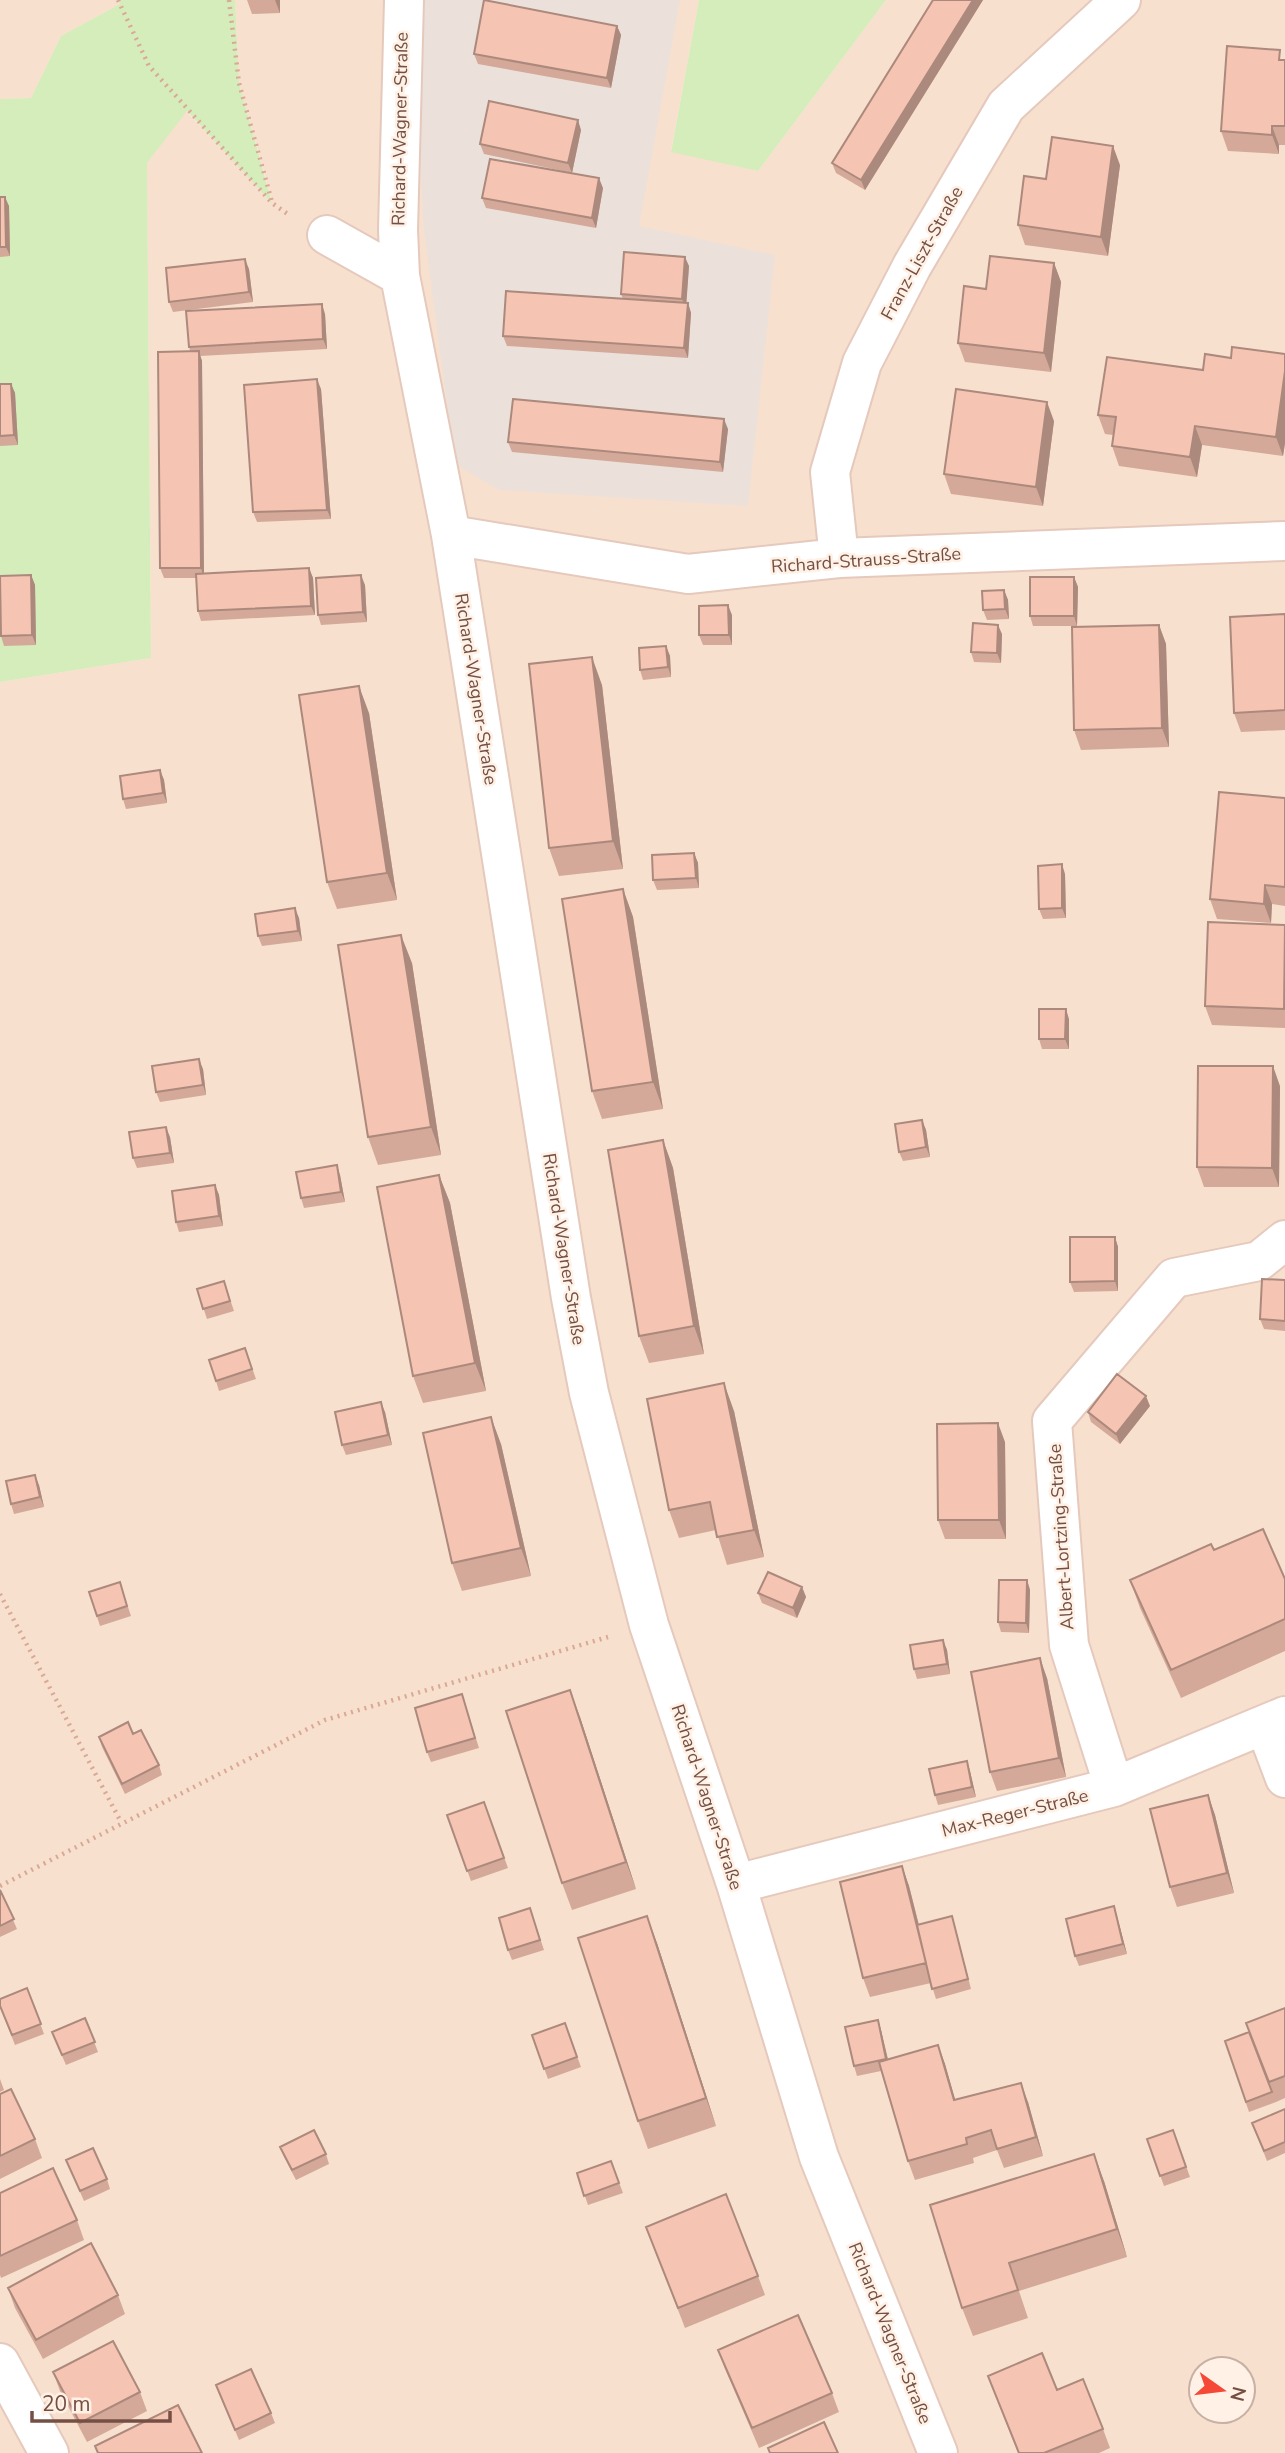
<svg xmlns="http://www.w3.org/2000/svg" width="1285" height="2453" font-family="'Nunito Sans',sans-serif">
<rect width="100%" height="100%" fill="#feeddd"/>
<path fill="#f8e0ce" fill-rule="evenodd" d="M0,0H118L120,4L61,36L31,98L0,99Z
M235,0H699L671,151L758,171L886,0H1285V2453H0V682L151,658L147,163L186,111L272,201L239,83ZM1201,2369H1243V2411H1201Z"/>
<path fill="#ebe0da" d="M416,0H680L639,226L775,255L748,506L499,490L455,464L424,231L413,25Z"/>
<path fill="#d5ecbb" d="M118,0H235L239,83L272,203L187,111L147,163L151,658L0,682V99L31,98L61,36L120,4Z
M699,0H886L758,171L671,152Z"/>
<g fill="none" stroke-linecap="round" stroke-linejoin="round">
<g stroke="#e5c9bc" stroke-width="42">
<path id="minor" d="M404,0L398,230L400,276L451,535L571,1298L589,1393L649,1625L736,1884L819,2157L938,2453
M327,235L400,276
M451,535L688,574L839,558L1285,541
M839,558L830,472L862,363L912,266L1006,106L1121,0
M1265,1725L1285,1778
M1114,1787L1069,1645L1052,1421L1174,1278L1259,1261L1285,1240
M736,1884L1114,1787L1285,1716
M0,2363L49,2453"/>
</g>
<path stroke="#daa896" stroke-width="4.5" stroke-dasharray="2 5" stroke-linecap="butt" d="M118,0L149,66L272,203L289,215
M229,0L239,83L272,202
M0,1594L121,1822
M0,1886L325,1720L608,1637"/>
<use href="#minor" stroke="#fff" stroke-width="38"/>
</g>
<path fill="#d4a999" d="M247,0H280V13L252,14Z
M933,0H983L865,190L836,173L832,163Z
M617,26L621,35L611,88L478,64L474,54Z
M1283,60H1285V145H1279V154L1228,151L1221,131Z
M581,130L572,173L484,154L480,144Z
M1120,165L1108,256L1025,245L1018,225L1046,179Z
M603,188L596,228L486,208L482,198Z
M0,197L9,206L10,256L0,257Z
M1054,263L1061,282L1051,372L965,362L958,343Z
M689,266L686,303H688L691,313L688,358L507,346L503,336L623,299L621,294Z
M249,269L253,302L173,312L169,302Z
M325,314L327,349L200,356L202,361L204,574L309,568L313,578L315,615L201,621L198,611L196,578H164L160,568L190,351L189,347Z
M1285,354V443L1283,456L1202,445L1197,477L1119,466L1112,446L1113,435L1105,434L1098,415L1231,358Z
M0,384H11L15,393L18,445L0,446Z
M321,389L331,519L257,522L253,512Z
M1054,421L1043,506L951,494L944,474Z
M728,429L723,472L512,452L508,442Z
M31,575L35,585L36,645L4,646L1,636Z
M1074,577L1078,587L1077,626H1033L1030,616Z
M365,585L367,622L321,625L318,615Z
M1004,590L1008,600L1009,619L987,620L983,610Z
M1285,614V730L1241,732L1234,713Z
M732,615V645H703L699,635Z
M1159,625L1166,644L1169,747L1081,750L1074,730Z
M1002,634L1001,663L974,662L971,652Z
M666,646L670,656L671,677L643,680L640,670Z
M602,685L623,869L559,876L549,848Z
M369,713L397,900L337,909L327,882Z
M160,770L164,780L167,803L126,809L123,799Z
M1285,798V906L1272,904L1271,923L1217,919L1210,899Z
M694,853L698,863L699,888L657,890L653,880Z
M1065,874L1066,918L1043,919L1039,909Z
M623,889L633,917L663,1109L602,1119L592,1091Z
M299,918L302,941L262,946L258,936Z
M1285,925V1028L1212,1025L1205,1006Z
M412,963L441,1155L378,1165L368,1137Z
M1069,1019V1049H1042L1039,1039Z
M203,1069L206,1095L160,1102L156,1092Z
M1280,1086L1279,1187H1204L1197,1167Z
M922,1120L926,1130L930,1157L903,1161L899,1152Z
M170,1137L174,1163L137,1168L133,1158Z
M663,1140L673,1168L704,1354L649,1363L639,1336Z
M340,1175L345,1202L304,1208L301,1198Z
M439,1175L450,1203L486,1391L423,1403L413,1376Z
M215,1185L219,1195L223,1226L179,1232L176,1222Z
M1115,1237L1118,1247V1291L1074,1292L1070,1282Z
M1285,1280V1331L1264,1329L1260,1319Z
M224,1281L234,1311L207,1319L197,1289Z
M245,1348L256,1379L219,1391L216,1381Z
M1150,1406L1120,1444L1091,1422L1088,1412Z
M734,1411L764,1557L727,1565L716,1530L679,1538L669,1510Z
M385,1412L392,1445L346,1455L342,1445Z
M1005,1442L1006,1539H945L938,1520Z
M501,1444L531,1576L462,1591L452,1563Z
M39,1485L44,1507L14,1514L11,1504Z
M1214,1550L1285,1579V1651L1181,1698L1140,1608L1130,1580Z
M1027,1580L1030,1590L1029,1633L1001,1632L998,1622Z
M802,1587L806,1597L797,1618L762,1603L758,1593Z
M89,1592H123L131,1616L100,1626Z
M943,1640L947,1650L950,1674L917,1679L914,1669Z
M1047,1678L1066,1777L997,1791L990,1772Z
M462,1694L479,1748L431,1762L427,1752Z
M580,1717L636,1889L572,1910L562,1883Z
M133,1734L159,1765L162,1775L125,1794L102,1747L99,1737Z
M967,1761L970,1771L976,1797L938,1805L935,1795Z
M1208,1795L1215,1815L1234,1893L1177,1907L1170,1887Z
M484,1802L508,1868L471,1881L447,1815Z
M902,1866L909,1886L919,1925L955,1926L971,1989L936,1999L931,1983L870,1997L863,1978Z
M0,1890L17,1929L0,1937Z
M1114,1906L1127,1954L1079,1966L1075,1956Z
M530,1908L544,1950L512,1960L508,1950Z
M657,1943L716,2126L648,2149L638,2121Z
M27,1988L44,2034L15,2045L0,2007Z
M1285,2008V2098L1276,2102L1275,2101L1276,2102L1249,2112L1225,2041L1249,2032Z
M85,2018L98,2052L66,2065L56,2042Z
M878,2020L881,2030L888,2059L938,2045L945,2064L955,2100L1028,2102L1043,2156L1004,2168L997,2150L973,2158L974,2163L915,2180L908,2161L881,2071L857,2076L854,2066Z
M565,2023L581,2067L548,2079L532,2035Z
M0,2079L4,2090L0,2092Z
M0,2094L35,2139L42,2158L0,2179Z
M1285,2109V2153L1267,2161L1252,2123Z
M1173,2130L1190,2177L1164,2186L1147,2139Z
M280,2147L326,2154L329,2164L296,2180L284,2157Z
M66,2160L107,2179L110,2189L84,2201Z
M611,2161L623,2193L588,2205L577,2173Z
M1104,2181L1127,2257L1019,2291L1028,2318L973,2336L962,2308L930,2205Z
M0,2193L77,2220L84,2240L1,2278L0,2275Z
M646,2227L758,2276L765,2295L685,2328Z
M8,2288L118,2295L125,2314L43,2359L15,2308Z
M718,2350L832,2393L839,2412L759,2448L725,2369Z
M53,2372L140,2392L147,2411L87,2442L60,2391Z
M988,2376L1057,2390L1103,2429L1110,2448L1099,2453H1018Z
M216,2385L271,2413L275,2423L239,2440Z"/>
<path fill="#ac897d" d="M275,0H280V13Z
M973,0H983L865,190L861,180Z
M617,26L621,35L611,88L607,78Z
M578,120L581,130L572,173L568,163Z
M1272,126L1279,145V154L1272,135Z
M1113,146L1120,165L1108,256L1101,237Z
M599,178L603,188L596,228L592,218Z
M5,197L9,206L10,256L6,247Z
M685,257L689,266L686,309L682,299Z
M245,259L249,269L253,302L249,292Z
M1054,263L1061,282L1051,372L1044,353Z
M688,303L691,313L688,358L684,348Z
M322,304L325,314L327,349L323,339Z
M199,351L202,361L204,578L201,568Z
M1285,371V443L1283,456L1276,437Z
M317,379L321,389L331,519L327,510Z
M11,384L15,393L18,445L14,435Z
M1047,402L1054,421L1043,506L1036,487Z
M724,419L728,429L723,472L720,462Z
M1195,426L1202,445L1197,477L1190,457Z
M309,568L313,578L315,615L311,606Z
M31,575L35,585L36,645L32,635Z
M361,575L365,585L367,622L363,612Z
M1074,577L1078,587L1077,626L1074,616Z
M1004,590L1008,600L1009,619L1005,609Z
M728,605L732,615V645L729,635Z
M998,625L1002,634L1001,663L997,653Z
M1159,625L1166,644L1169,747L1162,728Z
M666,646L670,656L671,677L668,667Z
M592,657L602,685L623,869L613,841Z
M359,686L369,713L397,900L387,873Z
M160,770L164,780L167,803L163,793Z
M694,853L698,863L699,888L696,878Z
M1062,864L1065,874L1066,918L1062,908Z
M1265,885L1272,904L1271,923L1264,904Z
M623,889L633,917L663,1109L653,1082Z
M295,908L299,918L302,941L298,931Z
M401,935L412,963L441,1155L431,1127Z
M1066,1009L1069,1019V1049L1065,1039Z
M199,1059L203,1069L206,1095L203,1085Z
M1273,1066L1280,1086L1279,1187L1272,1168Z
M922,1120L926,1130L930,1157L926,1147Z
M166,1127L170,1137L174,1163L170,1153Z
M663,1140L673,1168L704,1354L694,1326Z
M337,1165L340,1175L345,1202L341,1192Z
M439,1175L450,1203L486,1391L475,1363Z
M215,1185L219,1195L223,1226L219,1216Z
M1115,1237L1118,1247V1291L1115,1281Z
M724,1383L734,1411L764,1557L754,1530Z
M1146,1396L1150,1406L1120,1444L1116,1434Z
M381,1402L385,1412L392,1445L388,1435Z
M491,1417L501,1444L531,1576L521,1548Z
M998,1423L1005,1442L1006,1539L999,1520Z
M35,1475L39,1485L44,1507L40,1497Z
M1027,1580L1030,1590L1029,1633L1026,1623Z
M802,1587L806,1597L797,1618L793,1608Z
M943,1640L947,1650L950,1674L947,1664Z
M1040,1658L1047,1678L1066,1777L1059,1758Z
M570,1690L580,1717L636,1889L626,1862Z
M967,1761L970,1771L976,1797L972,1787Z
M1208,1795L1215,1815L1234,1893L1227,1873Z
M902,1866L909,1886L933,1982L926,1963Z
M1114,1906L1117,1916L1127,1954L1123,1944Z
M647,1916L657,1943L716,2126L706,2098Z
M878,2020L881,2030L890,2069L886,2059Z
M938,2045L945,2064L961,2120L954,2100Z
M1021,2083L1028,2102L1043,2156L1036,2137Z
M1094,2154L1104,2181L1127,2257L1117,2229Z"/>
<path fill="#f6c4b2" stroke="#ac897d" stroke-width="2" d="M484,0L617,26L607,78L474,54Z
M933,0H973L861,180L832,163Z
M1227,46L1280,50L1279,60H1285V126H1272V135L1221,131Z
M489,101L578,120L568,163L480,144Z
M1052,137L1113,146L1101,237L1018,225L1024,176L1046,179Z
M490,159L599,178L592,218L482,198Z
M0,197H5L6,247H0Z
M624,252L685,257L682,299L621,294Z
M990,256L1054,263L1044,353L958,343L964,286L986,289Z
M245,259L249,292L169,302L166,268Z
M506,291L688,303L684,348L503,336Z
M322,304L323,339L189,347L186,311Z
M1232,347L1285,354V371L1276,437L1195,426L1190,457L1112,446L1116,417L1098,415L1107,357L1203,370L1205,354L1231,358Z
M199,351L201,568H160L158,352Z
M317,379L327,510L253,512L244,385Z
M0,384H11L14,435L0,436Z
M956,389L1047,402L1036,487L944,474Z
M513,399L724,419L720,462L508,442Z
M309,568L311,606L198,611L196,574Z
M31,575L32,635L1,636L0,576Z
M361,575L363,612L318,615L316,578Z
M1030,577H1074V616H1030Z
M1004,590L1005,609L983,610L982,591Z
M728,605L729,635H699V606Z
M1285,614V710L1234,713L1230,617Z
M973,623L998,625L997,653L971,652Z
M1159,625L1162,728L1074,730L1072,627Z
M666,646L668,667L640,670L639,648Z
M592,657L613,841L549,848L529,664Z
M359,686L387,873L327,882L299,695Z
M160,770L163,793L123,799L120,776Z
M1219,792L1285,798V887L1265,885L1264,904L1210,899Z
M694,853L696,878L653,880L652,855Z
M1062,864V908L1039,909L1038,866Z
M623,889L653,1082L592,1091L562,899Z
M295,908L298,931L258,936L255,914Z
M1208,922L1285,925L1284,1009L1205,1006Z
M401,935L431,1127L368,1137L338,945Z
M1039,1009H1066L1065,1039H1039Z
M199,1059L203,1085L156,1092L152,1066Z
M1198,1066H1273L1272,1168L1197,1167Z
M922,1120L926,1147L899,1152L895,1124Z
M166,1127L170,1153L133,1158L129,1132Z
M663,1140L694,1326L639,1336L608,1150Z
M337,1165L341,1192L301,1198L296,1172Z
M439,1175L475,1363L413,1376L377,1187Z
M215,1185L219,1216L176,1222L172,1191Z
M1070,1237H1115V1281L1070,1282Z
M1262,1279L1285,1280V1321L1260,1319Z
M224,1281L230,1301L203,1309L197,1289Z
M245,1348L252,1369L216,1381L209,1360Z
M1117,1374L1146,1396L1116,1434L1088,1412Z
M724,1383L754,1530L717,1537L710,1502L669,1510L647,1399Z
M381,1402L388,1435L342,1445L335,1412Z
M491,1417L521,1548L452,1563L423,1433Z
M998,1423L999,1520H938L937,1424Z
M35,1475L40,1497L11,1504L6,1481Z
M1263,1529L1285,1579V1619L1171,1670L1130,1580L1211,1544L1214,1550Z
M768,1572L802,1587L793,1608L758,1593Z
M999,1580H1027L1026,1623L998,1622Z
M120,1582L127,1606L97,1616L89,1592Z
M943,1640L947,1664L914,1669L910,1645Z
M1040,1658L1059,1758L990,1772L971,1672Z
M570,1690L626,1862L562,1883L506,1711Z
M462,1694L475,1738L427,1752L415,1708Z
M128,1722L133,1734L141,1730L159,1765L122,1784L99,1737Z
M967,1761L972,1787L935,1795L929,1769Z
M1208,1795L1227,1873L1170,1887L1150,1809Z
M484,1802L504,1858L467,1871L447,1815Z
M902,1866L926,1963L863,1978L840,1882Z
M0,1890L14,1919L0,1926Z
M1114,1906L1123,1944L1075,1956L1066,1919Z
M530,1908L540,1940L508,1950L499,1918Z
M647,1916L706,2098L638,2121L578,1938Z
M952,1916L968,1979L932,1989L917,1925Z
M27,1988L41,2024L12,2035L0,2006V1999Z
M1285,2008V2076L1269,2082L1246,2023Z
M85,2018L95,2042L62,2055L52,2032Z
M878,2020L886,2059L854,2066L845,2027Z
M565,2023L577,2057L544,2069L532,2035Z
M1249,2032L1272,2092L1246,2102L1225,2041Z
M938,2045L954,2100L1021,2083L1036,2137L997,2149L991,2130L966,2138L967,2144L908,2161L879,2062Z
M11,2089L35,2139L0,2156V2094Z
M1285,2109V2142L1264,2151L1252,2123Z
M314,2130L326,2154L292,2170L280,2147Z
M1173,2130L1186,2167L1160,2176L1147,2139Z
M93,2148L107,2179L80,2191L66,2160Z
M1094,2154L1117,2229L1009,2263L1018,2290L962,2308L930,2205Z
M611,2161L619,2183L584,2196L577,2173Z
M53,2168L77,2220L0,2256V2193Z
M726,2194L758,2276L678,2308L646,2227Z
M91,2243L118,2295L36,2340L8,2288Z
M798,2315L832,2393L752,2428L718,2350Z
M113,2341L140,2392L80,2423L53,2372Z
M1042,2353L1057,2390L1083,2379L1103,2429L1044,2453H1019L988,2376Z
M251,2369L271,2413L235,2430L216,2385Z
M178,2405L202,2453H98L95,2446Z
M824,2422L838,2453H770L768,2448Z"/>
<g text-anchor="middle" stroke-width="5" stroke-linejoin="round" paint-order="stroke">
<g font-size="18" fill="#754f44" stroke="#fff1e5">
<text transform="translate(400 129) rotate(-89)" y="6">Richard-Wagner-Straße</text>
<text transform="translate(922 253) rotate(-61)" y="6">Franz-Liszt-Straße</text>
<text transform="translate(866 560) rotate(-4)" y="6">Richard-Strauss-Straße</text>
<text transform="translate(476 689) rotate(81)" y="6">Richard-Wagner-Straße</text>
<text transform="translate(564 1249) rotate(81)" y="6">Richard-Wagner-Straße</text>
<text transform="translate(1061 1537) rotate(-94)" y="6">Albert-Lortzing-Straße</text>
<text transform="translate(707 1797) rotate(72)" y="6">Richard-Wagner-Straße</text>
<text transform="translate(1015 1813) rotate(-14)" y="6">Max-Reger-Straße</text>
<text transform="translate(890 2333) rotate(68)" y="6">Richard-Wagner-Straße</text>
</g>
</g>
<g transform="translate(1222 2390) rotate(104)"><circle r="33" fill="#fff1e5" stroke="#c8b0a5" stroke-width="2"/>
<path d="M0-5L12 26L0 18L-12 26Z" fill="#f54836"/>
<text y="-10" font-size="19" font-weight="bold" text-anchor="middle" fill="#754f44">N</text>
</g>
<path d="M32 2411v10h138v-10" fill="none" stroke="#754f44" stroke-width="3.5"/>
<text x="42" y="2411" font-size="21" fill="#754f44" stroke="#fff1e5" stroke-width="5" paint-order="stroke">20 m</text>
</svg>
